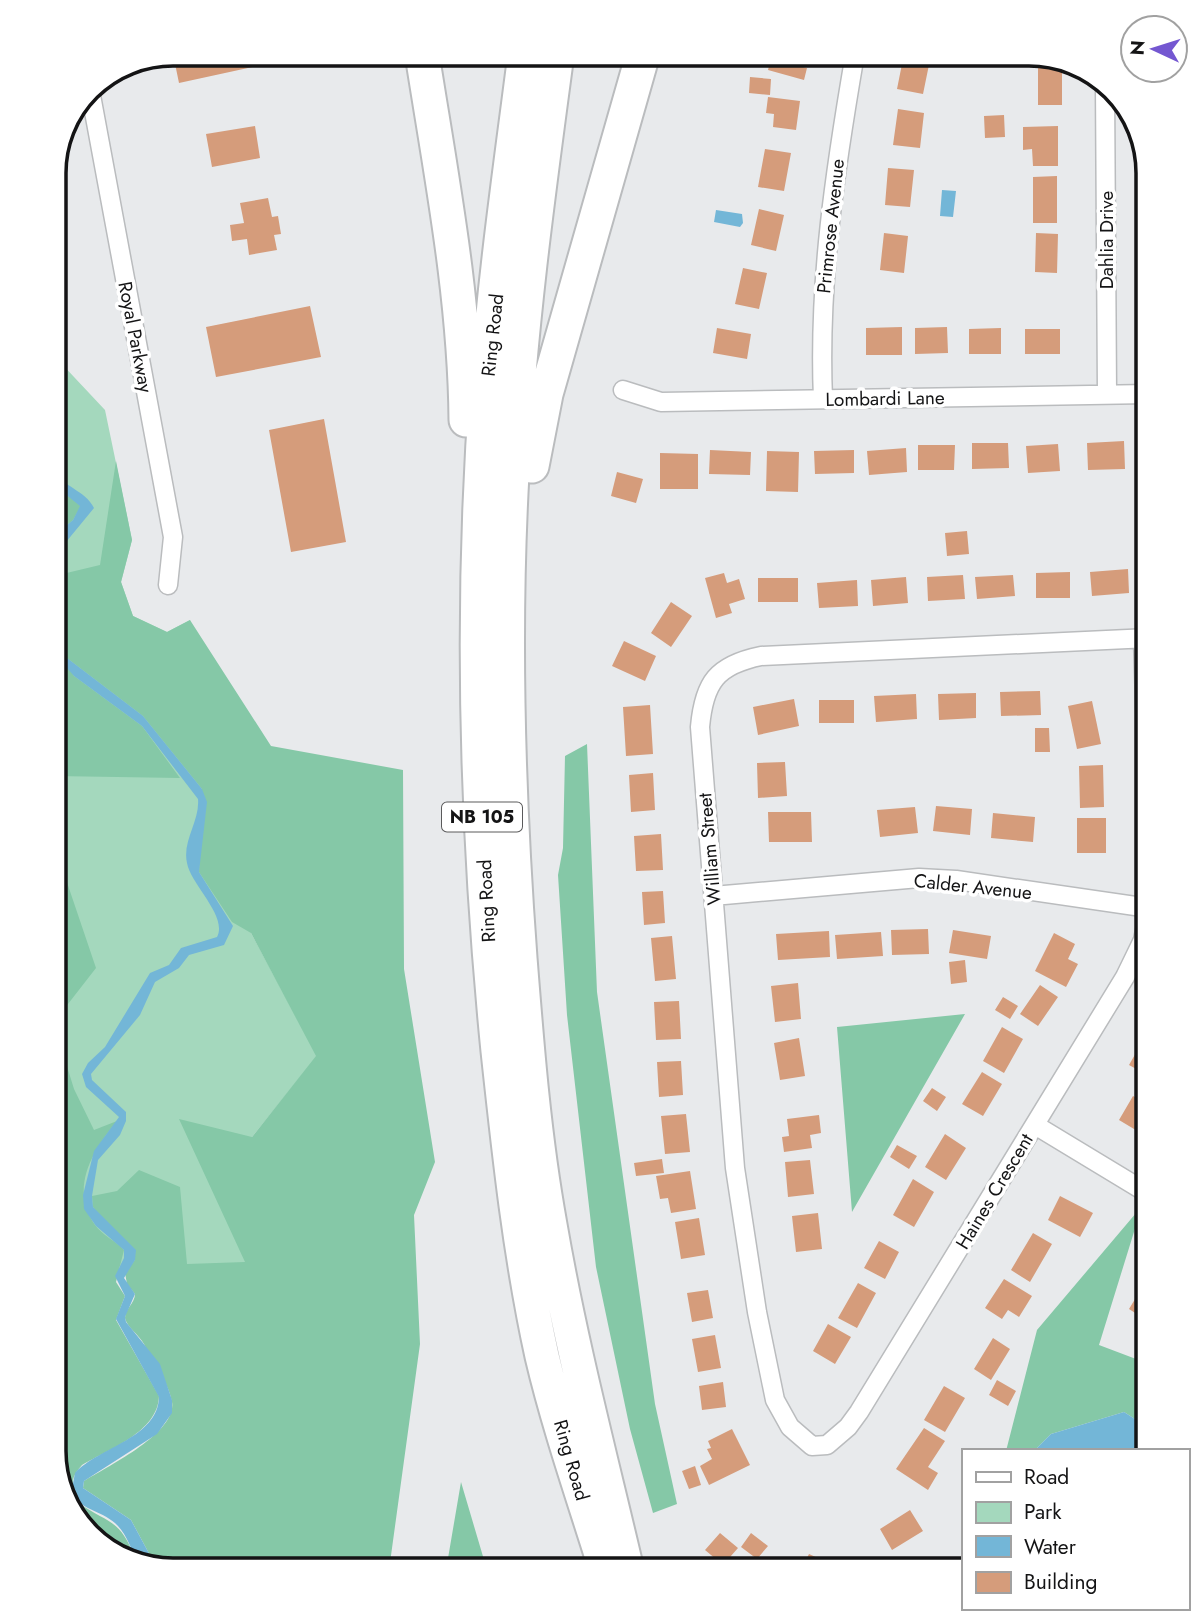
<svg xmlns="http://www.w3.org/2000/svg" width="1203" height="1624" font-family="Jost,sans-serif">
<rect width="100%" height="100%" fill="#e8eaec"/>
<path fill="#a4d8bd" d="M54,345L59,361L105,410L132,540L121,582L133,616L167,632L190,620L251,933L317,1056L252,1137L245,1262L184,1317L54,1213Z"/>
<path fill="#85c8a7" d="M116,461L132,540L121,582L133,616L167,632L190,620L271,746L403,770L404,969L435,1162L414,1215L420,1344L389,1570H166L152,1559L131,1520L83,1488L84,1481C106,1467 177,1433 172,1402C169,1383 152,1361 144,1344C140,1336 126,1326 125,1318C125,1309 135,1303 135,1294L127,1284L125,1273L135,1260L93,1207L92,1196L117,1191L139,1170L180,1187L187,1264L245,1262L179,1119L252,1137L316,1056L251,933L232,922L199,872L202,789L143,716L63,655H54V576L100,565Z
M54,485L81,506L73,520L54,536Z
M54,660L67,666L74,676L142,726L180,778L54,776V664L59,666Z
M587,744L597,992L655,1404L677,1504L653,1513L630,1429L596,1267L567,1015L558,875L563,848L565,756Z
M54,844L96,968L54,1022Z
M965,1014L852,1212L837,1027Z
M54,1024L74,1089L94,1130L117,1121C93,1150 69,1188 95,1225C102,1235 116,1241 124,1250L116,1282L125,1296L116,1320L159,1396C158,1432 109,1449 82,1465C70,1478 71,1486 77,1502C110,1525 119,1517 136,1560L114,1554L70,1510L54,1450Z
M1142,1206L1099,1345L1136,1359L1149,1347V1428L1124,1412L1051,1434L1034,1451H1006L1037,1330Z
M461,1482L487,1570H446Z"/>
<path fill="#73b6d7" d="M942,190L956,191L953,217L940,216Z
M716,210L742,214L743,223L740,227L714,222Z
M54,470C64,488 85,490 94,508L57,553L54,566V536L73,520L80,506L54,485Z
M54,655H63L143,716L202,789L207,802L199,872L233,926L224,945L189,955L179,968L155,982L140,1015L91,1074L92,1080L126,1112V1121L120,1135L98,1160L92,1196L93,1207L136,1250L135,1260L124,1278L135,1294L125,1317L126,1322L160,1364L172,1400V1413L157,1434L84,1481L83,1488L131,1520L152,1559L161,1568L136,1560C131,1548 127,1536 118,1526C104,1511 83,1511 71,1494L75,1473C99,1447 158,1438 159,1397L116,1319L125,1296L115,1276L124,1258V1250L96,1226L84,1209L83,1195L94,1151L119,1117L86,1087L82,1074L88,1063L105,1047L150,973L169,965L181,948L217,937C228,916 191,885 187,863C182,841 200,821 198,799L142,726L74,676L60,660L55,661L62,668L54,664Z
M1124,1412L1149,1428V1451H1034L1051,1434Z"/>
<path fill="#d59c7b" d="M173,54H254L257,66L179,83Z
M772,54H798L795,65L807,68L804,80L768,70Z
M904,54L931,55L923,94L897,89Z
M1038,55L1062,62V105H1038Z
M750,77L771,79L770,95L749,93Z
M768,97L800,101L796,130L773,127L774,114L766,113Z
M898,109L924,113L920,148L893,145Z
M1004,115L1005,137L985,138L984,116Z
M255,126L260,158L212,167L206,134Z
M1058,126V166H1033L1032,149L1023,150V127Z
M765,149L791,153L784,191L758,187Z
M888,168L914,170L910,207L885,205Z
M1057,176V223H1033V177Z
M268,198L272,217L278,216L281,234L274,235L277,250L249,255L247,239L232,241L230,225L244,223L240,203Z
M759,209L784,215L776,251L751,245Z
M884,233L908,236L904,273L880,270Z
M1036,233L1058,234L1057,273L1035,272Z
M743,268L767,273L759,309L735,304Z
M310,306L321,357L216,377L206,327Z
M902,327V355H866V328Z
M947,327L948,353L915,354V328Z
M717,328L751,334L747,359L713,353Z
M1001,328V354H969V329Z
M1025,329H1060V354H1025Z
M324,419L346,542L291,552L269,430Z
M1124,441L1125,469L1088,470L1087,443Z
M972,443H1008L1009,468L972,469Z
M1058,444L1060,471L1028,473L1026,446Z
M918,445H955L954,470H918Z
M1145,447H1149V471H1147Z
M906,448L907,472L869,475L867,451Z
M710,450L751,452L750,475L709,474Z
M854,450V473L815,474L814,451Z
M767,451L799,452L798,492L766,491Z
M660,453L698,454V489H660Z
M617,472L643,479L636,503L611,496Z
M967,531L969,554L947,556L945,533Z
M1128,569L1129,593L1092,596L1090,572Z
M1070,572V598H1036V573Z
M724,573L727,583L739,579L745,599L729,604L732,613L716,618L705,578Z
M963,575L965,599L928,601L927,577Z
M1013,575L1015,596L977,599L975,577Z
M906,577L908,603L873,606L871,580Z
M758,578H798V602H758Z
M857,580L858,606L819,608L817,583Z
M671,602L692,616L671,647L651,633Z
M624,641L656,656L645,681L612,666Z
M1040,691L1041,715L1001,716L1000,692Z
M976,693V718L939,720L938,694Z
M916,694L917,719L876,722L874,696Z
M794,699L799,726L758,735L753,707Z
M819,700H854V723H819Z
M1092,701L1101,744L1077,749L1068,706Z
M650,705L653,754L626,756L623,707Z
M1035,728H1049L1050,752H1035Z
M785,762L787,796L758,798L757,763Z
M1103,765L1104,807L1080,808L1079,766Z
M653,773L655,810L631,812L629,775Z
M936,806L972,809L970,835L933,831Z
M915,807L918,833L880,837L877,810Z
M768,812H811L812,842H769Z
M993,813L1035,817L1033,842L991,838Z
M1077,818H1106V853H1077Z
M661,834L663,870L636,871L634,836Z
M663,891L665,923L644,925L642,892Z
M928,929L929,954L892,955L891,930Z
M953,930L991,936L987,959L949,953Z
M829,931L830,957L778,960L776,934Z
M881,932L883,956L837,959L835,935Z
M1054,933L1075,944L1068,959L1078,964L1066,987L1035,971Z
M672,936L676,979L655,981L651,938Z
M965,960L967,982L951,984L949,962Z
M798,983L801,1019L775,1022L771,986Z
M1040,985L1058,997L1038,1026L1020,1014Z
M1003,997L1018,1006L1010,1019L995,1010Z
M679,1001L681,1039L656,1040L654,1002Z
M1002,1027L1023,1039L1004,1073L983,1061Z
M1149,1030V1076L1129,1065Z
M799,1038L805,1076L780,1080L774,1043Z
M681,1061L683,1095L659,1097L657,1062Z
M982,1072L1002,1084L983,1116L962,1104Z
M932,1088L946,1097L937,1111L923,1101Z
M1133,1096L1149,1105V1138L1119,1120Z
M686,1114L690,1152L665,1154L661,1116Z
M819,1115L821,1133L810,1135L812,1148L784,1152L782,1137L789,1136L787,1119Z
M945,1134L966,1148L946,1180L925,1167Z
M897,1145L917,1156L909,1169L890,1157Z
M662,1159L664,1173L636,1176L634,1163Z
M810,1160L814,1194L788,1197L785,1162Z
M690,1171L696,1209L671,1213L668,1198L660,1199L656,1176Z
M913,1179L934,1192L914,1227L893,1215Z
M1060,1196L1093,1213L1080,1237L1048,1220Z
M818,1213L822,1249L796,1252L792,1216Z
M699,1218L705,1255L681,1259L675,1222Z
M1033,1233L1052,1244L1030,1282L1011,1270Z
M879,1241L899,1252L885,1279L864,1268Z
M1004,1279L1032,1296L1019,1317L1008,1310L1002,1319L985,1308Z
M1146,1281L1149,1282V1322L1129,1309Z
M858,1283L876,1293L857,1328L838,1318Z
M708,1290L713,1318L692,1322L687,1293Z
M828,1324L851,1337L835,1364L813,1351Z
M715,1335L721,1368L698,1372L692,1339Z
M993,1338L1010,1349L991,1380L974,1369Z
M997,1380L1016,1391L1008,1406L989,1395Z
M723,1382L726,1407L702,1410L699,1386Z
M944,1386L965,1398L945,1432L924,1420Z
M924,1428L945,1441L928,1467L938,1473L928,1490L896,1469Z
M732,1429L750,1465L709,1485L700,1466L712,1459L707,1449L711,1448L708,1441Z
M695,1466L701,1485L689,1489L682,1471Z
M910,1510L923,1531L892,1550L880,1529Z
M720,1533L738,1548L723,1565L705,1550Z
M751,1533L768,1546L757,1559L741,1547Z
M809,1554L831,1564L828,1570H801Z"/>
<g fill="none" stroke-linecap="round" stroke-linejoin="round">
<g stroke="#babcbe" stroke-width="21">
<path id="street" d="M1105,86L1107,394
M90,90L173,537L168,585
M623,390L661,402L1149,394
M823,399C818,282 835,170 855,54
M1143,638L1149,825
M713,896L919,878L956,880L1149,908
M1149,912L1143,940L1125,977L859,1412L848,1427L827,1445L812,1446L790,1427L775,1400L757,1312L735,1168L700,727C704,682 717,665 761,656L1149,638
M1035,1125L1149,1194"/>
</g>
<g stroke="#babcbe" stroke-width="37">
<path id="highway" d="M422,54C441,175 465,297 466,420
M525,54C511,164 495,273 487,383C470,605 476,829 498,1051C509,1153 520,1256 542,1356C559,1428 584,1499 606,1570
M557,54C538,194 519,334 512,474C503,635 508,797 520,958C527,1047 534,1137 550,1225C570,1341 600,1455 627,1570
M532,466L546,394L643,54"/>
</g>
<use href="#street" stroke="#fff" stroke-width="18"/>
<use href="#highway" stroke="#fff" stroke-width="33"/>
</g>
<g text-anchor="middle" stroke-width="7" stroke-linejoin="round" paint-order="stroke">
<rect fill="#fff" stroke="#5a5a5b" stroke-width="2" x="442" y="802.5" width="80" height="29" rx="5"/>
<g font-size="18" font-weight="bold" fill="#141415">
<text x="482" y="823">NB 105</text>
</g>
<g font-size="19" fill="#141415" stroke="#fff">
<text transform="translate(830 226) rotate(-84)" y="7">Primrose Avenue</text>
<text transform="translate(1106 240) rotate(-90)" y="7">Dahlia Drive</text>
<text transform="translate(492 335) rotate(-84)" y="7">Ring Road</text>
<text transform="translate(136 337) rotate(79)" y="7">Royal Parkway</text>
<text transform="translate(885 398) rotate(-1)" y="7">Lombardi Lane</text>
<text transform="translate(709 849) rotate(-95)" y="7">William Street</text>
<text transform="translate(973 886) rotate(6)" y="7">Calder Avenue</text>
<text transform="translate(486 901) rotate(-93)" y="7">Ring Road</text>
<text transform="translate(994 1191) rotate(-59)" y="7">Haines Crescent</text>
<text transform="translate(572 1460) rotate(74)" y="7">Ring Road</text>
</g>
</g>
<path d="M0 0H1203V1624H0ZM173 66H1029A107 107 0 0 1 1136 173V1451A107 107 0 0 1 1029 1558H173A107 107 0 0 1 66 1451V173A107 107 0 0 1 173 66Z" fill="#fff" fill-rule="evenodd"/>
<path fill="none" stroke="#141415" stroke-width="3.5" d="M173 66H1029A107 107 0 0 1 1136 173V1451A107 107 0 0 1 1029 1558H173A107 107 0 0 1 66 1451V173A107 107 0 0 1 173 66Z"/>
<rect x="962" y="1449" width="228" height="161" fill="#ffffff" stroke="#a1a1a1" stroke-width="2"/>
<rect x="976" y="1472" width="35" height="10" fill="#ffffff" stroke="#a1a1a1" stroke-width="2"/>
<text x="1024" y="1484" font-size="21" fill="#141415">Road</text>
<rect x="976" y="1502" width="35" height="21" fill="#a4d8bd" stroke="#a1a1a1" stroke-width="2"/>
<text x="1024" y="1519" font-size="21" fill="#141415">Park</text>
<rect x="976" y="1536" width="35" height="21" fill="#73b6d7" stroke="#a1a1a1" stroke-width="2"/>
<text x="1024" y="1554" font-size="21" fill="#141415">Water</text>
<rect x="976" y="1572" width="35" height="21" fill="#d59c7b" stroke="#a1a1a1" stroke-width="2"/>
<text x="1024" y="1589" font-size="21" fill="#141415">Building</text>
<g transform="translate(1154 49) rotate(274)"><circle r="33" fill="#ffffff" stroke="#a1a1a1" stroke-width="2"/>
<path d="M0-5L12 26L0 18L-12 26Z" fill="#7457d1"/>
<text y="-10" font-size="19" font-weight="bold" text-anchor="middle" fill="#141415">N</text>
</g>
</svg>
